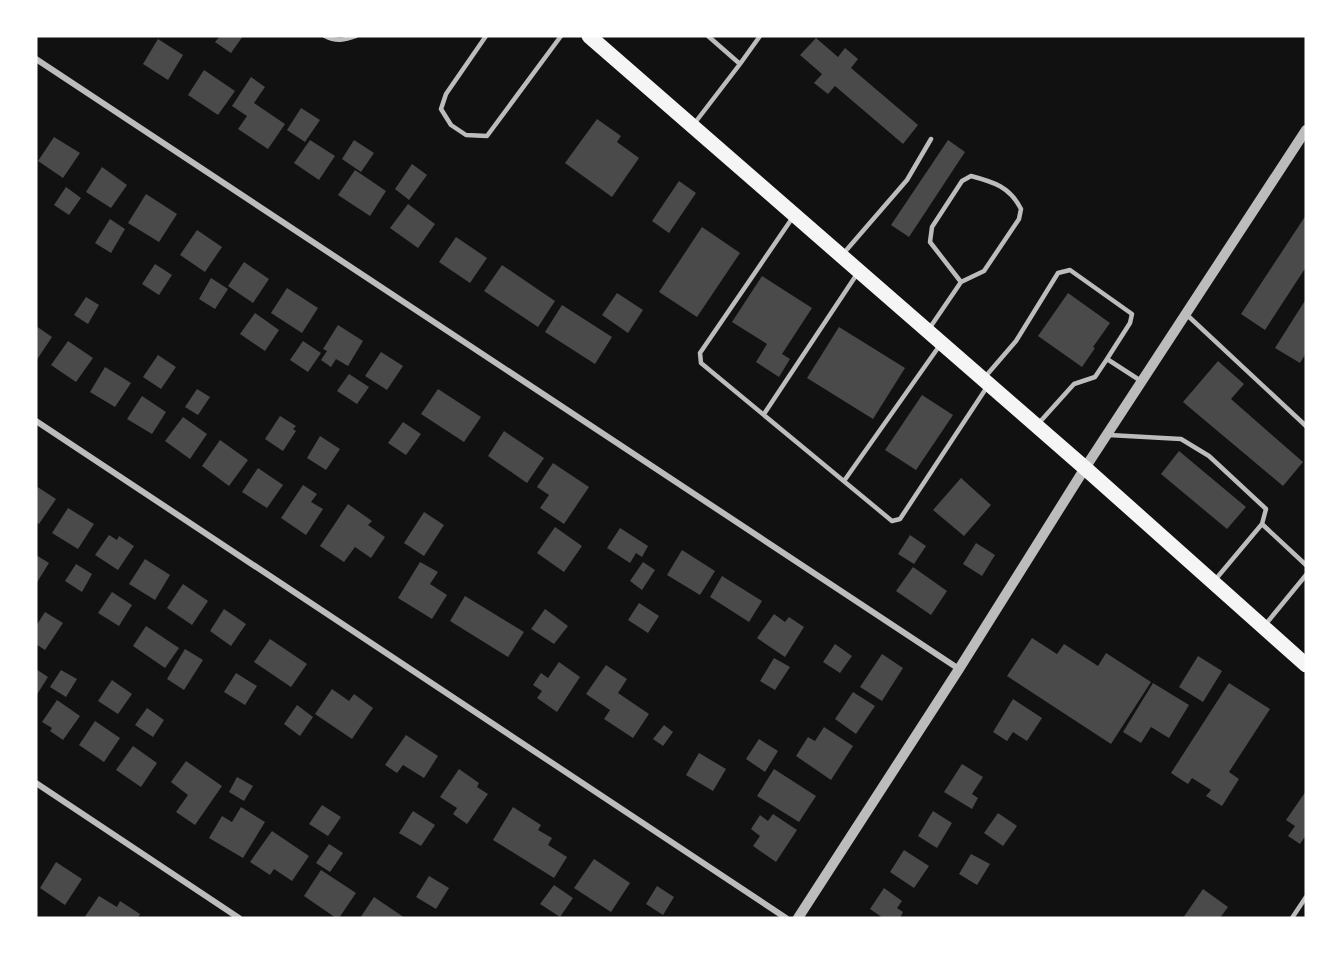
<svg xmlns="http://www.w3.org/2000/svg" width="1342" height="954" font-family="'Archivo Narrow',sans-serif">
<rect width="100%" height="100%" fill="#111"/>
<path fill="#4a4a4a" d="M220,36H243L231,53L215,42Z
M816,38L838,57L845,48L858,59L851,68L918,125L903,144L835,86L828,94L814,83L822,74L800,55Z
M158,39L183,55L168,80L143,64Z
M204,70L235,91L218,115L188,95Z
M251,77L265,87L254,103L285,124L268,149L238,129L247,116L232,106Z
M301,108L320,120L305,142L287,130Z
M597,119L621,136L617,142L639,158L612,197L565,163Z
M54,137L80,153L63,178L38,161Z
M310,140L335,156L319,180L294,163Z
M354,140L374,153L361,172L342,159Z
M948,140L965,152L909,237L891,225Z
M412,164L427,175L409,200L395,189Z
M102,167L127,185L111,208L86,192Z
M355,170L386,191L370,216L338,195Z
M679,181L696,193L669,233L652,221Z
M66,187L81,198L69,215L54,205Z
M146,194L177,214L159,242L128,223Z
M408,204L435,224L418,248L390,228Z
M1306,215V267L1265,330L1241,314Z
M110,219L125,229L111,253L95,243Z
M702,227L740,253L697,317L659,292Z
M197,230L222,247L205,272L180,255Z
M456,237L487,258L470,283L439,262Z
M244,262L269,279L253,303L228,286Z
M155,264L172,275L159,295L142,284Z
M502,265L555,301L538,327L484,291Z
M762,276L812,308L782,354L790,359L779,377L756,362L767,344L732,322Z
M211,278L228,289L215,309L199,299Z
M287,288L318,308L302,333L271,313Z
M617,293L643,310L628,333L602,315Z
M1068,293L1110,323L1093,347L1095,348L1082,367L1038,336Z
M86,297L99,305L88,324L74,315Z
M1306,299V353L1300,363L1275,348Z
M562,305L612,337L595,364L545,332Z
M255,313L279,330L265,351L240,334Z
M338,325L363,341L348,366L336,359L331,367L321,360L327,351L323,349Z
M36,326L52,337L36,361Z
M839,327L905,368L873,419L807,378Z
M68,341L93,358L76,382L51,365Z
M303,341L321,353L308,372L290,360Z
M381,352L403,366L387,390L365,376Z
M158,355L176,367L161,389L143,377Z
M1218,361L1244,384L1231,399L1303,462L1283,486L1183,402Z
M105,367L131,383L115,407L90,392Z
M349,374L369,387L357,404L337,391Z
M197,389L210,397L198,415L185,407Z
M438,389L481,417L464,442L421,414Z
M922,395L953,415L916,470L885,450Z
M142,396L166,412L152,434L127,419Z
M280,416L296,426L293,429L296,431L283,451L265,439Z
M183,417L207,434L190,459L165,441Z
M403,422L421,434L406,455L388,443Z
M504,431L544,458L527,483L488,456Z
M320,436L340,449L326,470L307,458Z
M220,440L248,460L229,486L202,466Z
M1179,451L1246,507L1227,529L1161,474Z
M553,463L589,487L564,524L540,508L549,495L537,487Z
M258,468L283,485L267,508L242,492Z
M961,478L991,505L964,536L933,510Z
M303,485L317,494L311,502L323,509L306,535L281,518Z
M36,486L56,499L39,524L36,522Z
M348,504L372,521L368,525L385,537L371,558L355,547L344,562L320,546Z
M68,508L94,524L78,549L52,533Z
M424,512L444,525L424,556L404,543Z
M555,527L582,546L564,572L537,553Z
M620,528L648,546L642,557L636,553L630,563L607,548Z
M109,535L117,540L119,536L134,546L118,570L95,555Z
M910,535L926,546L914,564L898,554Z
M976,543L995,555L982,576L963,564Z
M682,550L715,571L700,595L667,575Z
M36,555L49,563L36,584Z
M145,559L170,575L155,600L129,584Z
M420,562L438,572L430,584L447,595L432,619L398,598Z
M643,562L655,570L642,590L630,581Z
M76,564L92,574L82,592L65,581Z
M913,567L947,591L931,615L896,591Z
M722,576L762,601L749,622L710,597Z
M183,584L208,601L192,625L167,608Z
M112,592L132,605L119,626L98,613Z
M465,596L524,632L508,657L450,621Z
M639,603L659,616L648,633L628,620Z
M224,609L246,624L231,646L210,631Z
M545,609L568,626L554,644L531,629Z
M45,612L63,623L45,650L36,644V626Z
M774,614L785,622L789,617L804,627L785,657L757,638Z
M146,626L179,648L165,668L133,646Z
M1032,638L1057,654L1064,644L1098,666L1106,653L1151,682L1111,744L1007,676Z
M270,639L307,664L291,687L254,662Z
M835,644L852,656L840,673L823,662Z
M185,649L203,660L184,690L167,679Z
M882,654L903,668L882,701L860,687Z
M1198,656L1222,671L1203,702L1179,687Z
M774,658L790,667L775,690L760,681Z
M559,662L580,677L557,712L537,698L542,691L533,685L541,673L548,678Z
M606,665L627,679L618,693L649,714L633,738L604,719L610,710L586,694Z
M36,669L48,677L36,696Z
M61,670L77,679L66,697L50,687Z
M236,673L257,686L245,705L224,692Z
M112,680L132,694L118,714L98,701Z
M1153,683L1189,705L1169,738L1151,727L1141,743L1123,732Z
M1229,683L1270,709L1229,772L1239,779L1222,806L1206,796L1211,790L1192,778L1188,784L1171,773Z
M332,689L349,701L354,694L373,708L352,739L315,714Z
M853,692L875,706L856,734L835,719Z
M1013,699L1042,718L1027,741L1013,732L1007,741L993,732Z
M57,700L80,716L63,740L50,731L52,728L42,722Z
M297,705L313,717L300,736L284,724Z
M147,708L164,720L153,737L135,725Z
M95,721L120,738L104,762L79,745Z
M664,725L673,732L663,746L653,739Z
M824,727L853,746L831,780L796,756L808,737L815,741Z
M406,735L438,756L424,778L403,765L397,773L385,765Z
M759,739L778,751L765,772L746,759Z
M133,746L157,763L141,787L116,770Z
M699,753L726,769L713,791L686,775Z
M186,761L222,786L195,825L176,812L188,795L171,782Z
M962,764L983,777L972,794L978,798L972,809L944,792Z
M459,769L479,783L477,787L488,794L467,824L453,814L457,808L440,797Z
M774,769L816,796L799,822L757,796Z
M237,777L253,786L244,801L229,792Z
M1306,791V835L1300,844L1288,836L1295,826L1286,820Z
M322,805L341,817L328,836L309,824Z
M241,807L265,822L243,858L209,838L222,816L232,822Z
M513,807L541,825L538,830L552,838L548,845L567,857L554,878L493,840Z
M413,811L435,825L421,846L399,833Z
M933,811L952,823L937,848L918,836Z
M998,813L1017,826L1003,846L984,833Z
M773,814L797,830L776,862L753,846L760,836L751,829L760,815L768,821Z
M272,831L309,856L292,881L274,869L270,875L250,862Z
M329,844L343,853L330,872L316,863Z
M904,850L929,866L914,888L890,872Z
M971,854L990,864L977,885L959,874Z
M594,859L630,883L611,912L574,888Z
M56,862L82,879L65,905L40,888Z
M321,870L356,893L339,918H336L304,896Z
M429,876L449,888L436,909L416,897Z
M554,885L573,898L560,917L540,904Z
M657,886L674,897L663,915L646,904Z
M884,888L902,901L897,908L903,912L900,918H883L870,909Z
M1203,889L1228,907L1220,918H1183Z
M99,896L117,907L120,901L140,914L138,918H84Z
M374,897L405,918H360Z"/>
<g fill="none" stroke-linecap="round" stroke-linejoin="round">
<path stroke="#bcbcbc" stroke-width="4.5" d="M325,36C336,42 345,40 356,36
M486,36L446,94L441,109L451,125L466,135L487,136L561,36
M740,64L760,36
M694,124L740,64L708,36
M971,176C994,182 1010,187 1021,209L1019,219L984,271L961,282L930,242L932,227L962,181Z
M793,217L700,353L701,363L892,521L900,519L987,387
M843,254L907,180L931,139
M1186,314L1306,426
M929,329L961,282
M985,377L1016,341L1058,273L1070,270L1132,314L1130,323L1107,359
M764,414L857,274
M1038,424L1074,384L1095,377L1107,359L1141,381
M1109,435L1181,439L1209,456L1266,509L1262,524L1215,580
M844,481L940,345
M1262,524L1306,565
M1265,625L1306,575
M1292,918L1306,897"/>
<path stroke="#bcbcbc" stroke-width="6" d="M36,59L959,669
M36,421L786,918
M36,783L239,918"/>
<path stroke="#bcbcbc" stroke-width="10" d="M798,918L959,669L1085,468L1306,130"/>
<path stroke="#f5f5f5" stroke-width="15" d="M589,36L1085,468L1306,665"/>
</g>
<rect width="1342" height="954" fill="none" stroke="#ffffff" stroke-width="75"/>
</svg>
